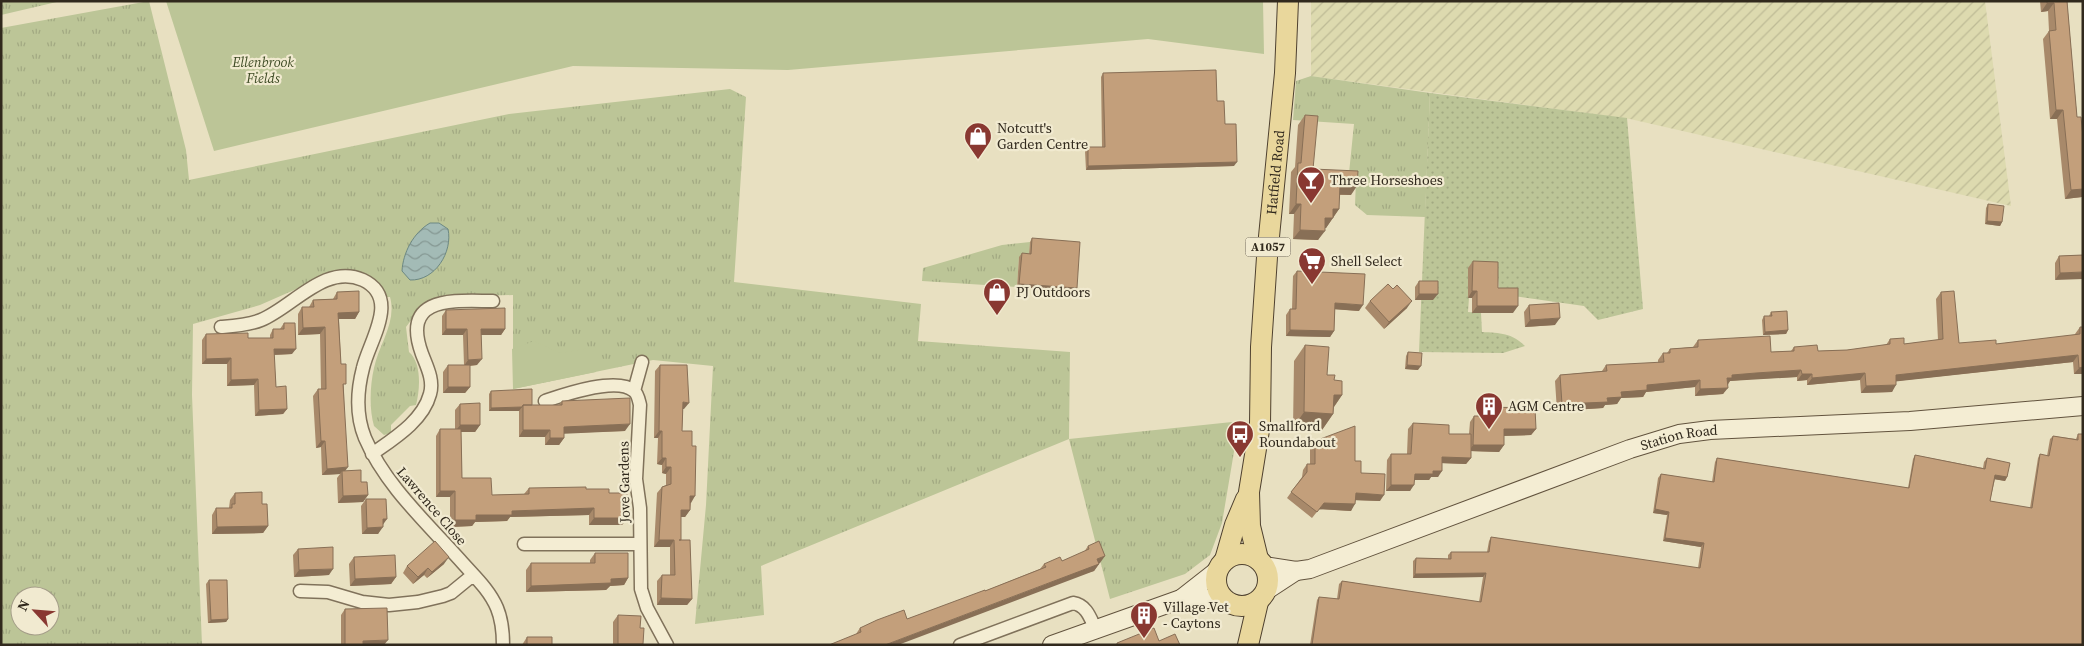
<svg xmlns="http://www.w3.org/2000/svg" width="2084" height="646" font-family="'Source Serif 4',serif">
<defs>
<pattern id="farmland-furrows" width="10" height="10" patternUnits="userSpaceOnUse" patternTransform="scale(1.25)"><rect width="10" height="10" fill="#dddaaf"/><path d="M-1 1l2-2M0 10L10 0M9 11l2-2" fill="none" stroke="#bebb96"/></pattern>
<pattern id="grass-tufts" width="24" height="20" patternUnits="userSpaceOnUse" patternTransform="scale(1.25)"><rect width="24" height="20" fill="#bcc597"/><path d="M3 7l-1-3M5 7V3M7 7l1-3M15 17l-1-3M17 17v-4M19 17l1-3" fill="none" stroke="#a2a982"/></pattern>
<pattern id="garden-dots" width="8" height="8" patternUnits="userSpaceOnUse" patternTransform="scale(1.25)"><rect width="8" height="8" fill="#bcc597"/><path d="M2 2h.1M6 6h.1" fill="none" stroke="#a2a982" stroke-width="1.8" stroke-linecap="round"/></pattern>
<pattern id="water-waves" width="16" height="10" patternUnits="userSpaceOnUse" patternTransform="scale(1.25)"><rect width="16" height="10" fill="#a3bbb6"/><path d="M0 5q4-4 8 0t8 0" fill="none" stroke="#859893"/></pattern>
</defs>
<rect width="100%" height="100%" fill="#e8e0c1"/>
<path fill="url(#farmland-furrows)" d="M1311,1H1985L2011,206L1630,119L1311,76Z"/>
<path fill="url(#grass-tufts)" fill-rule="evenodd" d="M1,1H61L1,15Z
M149,1L186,150L189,180L509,114L730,89L746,97L734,282L921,304L918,341L1070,352L1069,439L1232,422L1237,434L1222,523L1210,555L1185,574L1110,599L1069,439L761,566L764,615L695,624L706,505L713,366L653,360L513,389V295L439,297C421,302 417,313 406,327L409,352C422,363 420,390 416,405L410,406L391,425V433L384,435L374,426C369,409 370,385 374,368C379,344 397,322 390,297H385L368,276L348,271L335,272L323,274L301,287L260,305L193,324L192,395L202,645H1V28ZM20,596H50V626H20Z
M1311,76L1430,93L1425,217L1367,215L1355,205L1356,180L1349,173L1354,124L1293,120L1296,81Z
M1030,242L1029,257H1019L1017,287L922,281L923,268L1002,245Z"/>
<path fill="#bcc597" d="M166,1H1263L1264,54L1148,39L788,70L573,66L214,151Z
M534,341L560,353L596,347V372L513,389L512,349Z"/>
<path fill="url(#garden-dots)" d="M1430,93L1627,118L1643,309L1598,320L1584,306L1500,294L1497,270L1471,269L1468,312L1481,313L1482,332C1500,333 1512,333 1525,346L1503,353L1419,352Z"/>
<path fill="url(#water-waves)" stroke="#6c8883" d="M430,223H439L448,229C453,252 435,281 410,280L402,271C403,253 413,233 430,223Z"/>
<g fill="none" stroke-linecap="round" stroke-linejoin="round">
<g stroke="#80725b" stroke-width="15">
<path id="street" d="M221,327C234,326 249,325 261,320C293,307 325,263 363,280C401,298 369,341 363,368C357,391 356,416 365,438C385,485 427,523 460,560C473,575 489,589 497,608C502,620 503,632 503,645
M634,391L642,362
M545,401C563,395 617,376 634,391C638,394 639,401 640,405L636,479L640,508L641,589L647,608L667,645
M372,454C393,439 423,421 430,394C434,380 427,367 422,354C400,294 456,301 493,301
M524,544H640
M300,591L328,592L362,602L389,605L418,602L443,596L451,593L473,575
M960,645L1073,603C1086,605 1090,617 1095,628"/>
</g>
<g stroke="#62533e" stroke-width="20">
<g id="secondary">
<path id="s1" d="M1264,566L1296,571L1310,569L1630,449L1679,434L1710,430L1910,421L2083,406"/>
<path d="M1267,590L1296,571"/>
<path d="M1181,599L1218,570"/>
<path d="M1052,645L1181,599H1223"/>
</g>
</g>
<g stroke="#4e402f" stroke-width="22">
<g id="primary">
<circle cx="1242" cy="580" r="26"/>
<path id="s2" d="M1258,559L1250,526L1249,492L1260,424L1261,347L1267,257L1285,73L1288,1"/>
<path d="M1225,560L1235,525L1246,499"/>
<path d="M1248,645L1258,602"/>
</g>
</g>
<use href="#street" stroke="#f4edd3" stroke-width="12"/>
<use href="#secondary" stroke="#f4edd3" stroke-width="18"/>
<use href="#primary" stroke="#e9d79c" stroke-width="20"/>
</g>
<path fill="#a8896a" d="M2040,1H2067L2077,117L2083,137V196L2082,197L2065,199L2057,119H2050L2043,39L2049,31L2048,11L2041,12Z
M1103,73L1217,101L1225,124L1234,166L1086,170L1085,151L1088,147H1102L1101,77Z
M1305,115L1313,169L1351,195H1339V209L1326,228H1325L1318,240L1293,239L1294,214H1289L1291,172L1295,167L1298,125Z
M1988,204L2002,222L2000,226L1985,224L1986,208Z
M1032,238L1074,291L1017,287L1019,257L1022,253L1029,254L1030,242Z
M2083,255L2055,280V263L2059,256Z
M1473,261L1498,288L1513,313H1472V298H1468V268Z
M1297,271L1359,311L1335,309L1334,331L1330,337L1286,336V315L1290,309H1292L1293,276Z
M1419,281L1433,300H1415V287Z
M337,292L359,312L355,319H339L341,364L344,388L345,471L361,482L368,495L363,502L338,503L337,478L340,474L322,475L321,447L316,448L313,396L318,389H321L320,334L298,335V314L302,307H309L313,300L333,299Z
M1941,292L1959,343L1996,344L2075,335V334L2080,327L2083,374H2074L2073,362L1896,381L1892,392L1861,393L1860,380L1807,385V380L1797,381V377L1751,379L1730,381L1723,394L1695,396V387L1646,392L1643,397L1621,398L1617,404L1605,405L1603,408L1557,411L1555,381L1560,375L1602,371L1606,365L1658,363V360L1663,353H1667L1670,349L1693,347L1698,340L1771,352L1791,351L1794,347L1818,351L1847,350L1886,345L1890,339L1904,344L1938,340L1936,299Z
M1370,301L1407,308L1384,329L1365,308Z
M1529,305L1555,325L1525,327L1524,312Z
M446,310L505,329L501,335H481L477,365L470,366V387L465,393H443V372L448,365H464L463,335H442V316Z
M1771,312L1788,330L1786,334L1763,335L1762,320L1764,316H1769Z
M284,323L292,354L274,355L276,387L287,409L283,414L255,416L254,385L227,386V364H202V340L206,334L248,338H270V335L273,329H280Z
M1305,345L1327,375L1334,380L1342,395L1334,407L1333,414L1322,430L1293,428L1294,361Z
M1408,352L1418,370L1405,369L1406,356Z
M660,365L684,409H683L682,431L691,503L690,510L685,517H681V540L692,599L687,605H657V581L662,575H670V547H654L657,493L662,487L666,485V474L662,473V465L657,464L658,438H654L655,371Z
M491,391L532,405H559L562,401L625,431L564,433V438L559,445H545V437H519V411H489V394Z
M460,404L480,425L475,432H461L462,478L492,495L524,494L529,488L586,489L609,493L627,518L622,525H589V515L510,517L507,521L475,522L472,526L450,527V497H436V436L440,429H455V410Z
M1484,407L1536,429L1531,435L1504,436V445L1499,452L1471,451V458L1466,464L1442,463L1438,477H1431L1429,480H1414L1410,491H1386L1387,460L1391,454H1407L1408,429L1413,423L1449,434H1469L1470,422L1474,416H1480V414Z
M2078,434L2083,645H1310L1317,600L1319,597L1337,599L1339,584L1342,581L1479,602L1483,577L1413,578V561L1416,558L1448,559V555L1451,552H1487L1489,541L1491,537L1698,568L1701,547L1663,541L1667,515L1653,513L1658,478L1661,474L1712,482L1715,462L1717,458L1908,488L1913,459L1915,455L1983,468L1984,462L1987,458L2007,477L2005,481L1995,479L1990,501L2030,508L2038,458L2040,454L2047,456L2050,439L2053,436L2076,439Z
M1315,441L1355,461L1361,473L1380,501L1355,500L1351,511L1319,509L1312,518L1287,498L1302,477L1303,470L1307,464H1310V448Z
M235,493L262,504L268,526L263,533L212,534V515L216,508H229L230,500Z
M366,499L383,524L378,534H362L361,506Z
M1088,546L1100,563H1098L1099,564L1094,571L856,634L860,628L907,619L985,591L1040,569L1044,564L1062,561L1084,552Z
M298,549L329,575L294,577L293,555Z
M595,553L628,578L624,585L610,586L606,590L526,592V570L531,563H590V560Z
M354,557L396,577L391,584L350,586L349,564Z
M444,564L427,578L424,575L413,584L403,573L407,566Z
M209,580L228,619L226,622L208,623L206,584Z
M345,609L384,645H341V615Z
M618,615L640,628L642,645H613V622Z
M527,637L552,645H522Z"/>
<path fill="#886f56" d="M2047,3H2054L2048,11L2041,12Z
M2056,110H2063L2057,119H2050Z
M1237,162L1234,166L1086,170L1088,166Z
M1340,185L1357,186L1351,195L1333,194Z
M2083,189V196L2082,197L2065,199L2071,190Z
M1296,204H1301L1294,214H1289Z
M1333,209H1339L1326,228L1318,227L1325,218Z
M1987,221L2002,222L2000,226L1985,224Z
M1300,230L1325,231L1318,240L1293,239Z
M2083,272V279L2055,280L2060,273Z
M1019,284L1077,288L1074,291L1017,287Z
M1472,291H1477L1472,298H1468Z
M1419,294H1438L1433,300H1415Z
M1412,301L1407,308L1384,329L1389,322Z
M1335,303L1363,305L1359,311L1331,309Z
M1477,306H1518L1513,313H1472Z
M359,312L355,319H334L338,313Z
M1560,318L1555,325L1525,327L1530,320Z
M325,327L320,334L298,335L303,328Z
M446,329H467L463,335H442Z
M481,329H505L501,335H477Z
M1290,330L1334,331L1330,337L1286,336Z
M1788,330L1786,334L1763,335L1765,332Z
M274,349H296L292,354L270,355Z
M2078,355L2073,362L1891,382L1896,375Z
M231,358L227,364H202L206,359Z
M482,359L477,365L464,366L468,360Z
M1407,365L1421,366L1418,370L1405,369Z
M2083,367V374H2074L2079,368Z
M1801,370L1797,377L1730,381L1727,385V378L1732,375L1756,373Z
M1865,373L1860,380L1807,385L1812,378Z
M1802,374H1812L1807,380L1797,381Z
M258,379L254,385L227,386L231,380Z
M1700,380L1695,387L1646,392L1643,397L1621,398L1617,404L1605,405L1603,408L1557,411L1562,404L1647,385Z
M1896,385L1892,392L1861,393L1866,386Z
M448,387H470L465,393H443Z
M1728,388L1723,394L1695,396L1700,389Z
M1334,395H1342L1331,411Z
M683,402L689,403L684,409H678Z
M522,407L519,411H489L491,408Z
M287,409L283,414L255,416L259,410Z
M1304,412L1333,414L1322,430L1293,428Z
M630,424L625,431L559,434L564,427Z
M460,425H480L475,432H455Z
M1504,429H1536L1531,435L1500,436Z
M523,430H550L545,437H519Z
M659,431H662L658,438H654Z
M550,438H564L559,445H545Z
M321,441H325L321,447L316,448Z
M1473,445H1504L1499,452L1469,451Z
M1442,457L1471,458L1466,464L1438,463Z
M662,458H666L662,465L657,464Z
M348,467L343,474L342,471L340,474L322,475L327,469Z
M666,467H671L666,474L662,473Z
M1433,471H1442L1438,477H1431L1429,480H1410L1415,474Z
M1995,475L2007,477L2005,481L1993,479Z
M1391,485H1414L1410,491H1386Z
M440,491H455L450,497H436Z
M1356,493L1384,495L1380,501L1351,500Z
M368,495L363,502L338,503L343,496Z
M690,496H695L691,503H686Z
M1324,503L1355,504L1351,511L1319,509L1312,518Z
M594,508L589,515L510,517L507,521L475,522L472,526L450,527L455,520L476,515L512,511Z
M1655,509L1669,512L1667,515L1653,513Z
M681,510H690L685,517H676Z
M594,518H627L622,525H589Z
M383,519H387L382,526Z
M268,526L263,533L212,534L217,527Z
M383,527L378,534H362L367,528Z
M1665,538L1704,543L1701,547L1663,541Z
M659,540H674L670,547H654Z
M1105,556L1100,563L1092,566L1097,559Z
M449,557L444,564L427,578L432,572Z
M1099,564L1094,571L898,645H885Z
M428,568L424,575L413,584L418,577Z
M333,569L329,575L294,577L299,570Z
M1486,573L1483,577L1413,578L1415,574Z
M396,577L391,584L350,586L355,579Z
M628,578L624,585L610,586L606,590L526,592L531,586L611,579Z
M661,598L692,599L687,605H657Z
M228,619L226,622L208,623L211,620Z
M388,640L384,645H360L363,641Z
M618,644H643L642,645H617Z"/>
<path fill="#c39f7b" stroke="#886f56" d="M2047,1H2067L2077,117H2081L2083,137V189L2071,190L2063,110H2056L2049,31L2056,30L2054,3H2047Z
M1216,70L1217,101H1224L1225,124H1236L1237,162L1088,166V147H1105L1103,73Z
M1305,115L1318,116L1313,169L1358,171L1357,186L1340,185L1339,209H1333V218H1325V231L1300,230L1301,204H1296L1298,163H1301Z
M1988,204L2004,206L2002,222L1987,221Z
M1032,238L1080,242L1077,288L1019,284L1022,253L1031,254Z
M2083,255V272L2060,273L2059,256Z
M1473,261L1498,262V288H1518V306H1477V291H1472Z
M1297,271L1365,274L1363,305L1335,303L1334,331L1290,330V309H1296Z
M1419,281H1438V294H1419Z
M1388,284L1393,289L1397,285L1412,301L1389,322L1370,301Z
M359,291V312L338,313L341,364H346V384H343L348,467L327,469L325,441H321L318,389H326L325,327L303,328L302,307H314L313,300L337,299V292Z
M1954,291L1959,343L1996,340V344L2080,334V327H2083V367L2079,368L2078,355L1896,375V385L1866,386L1865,373L1812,378V374H1802L1801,370L1756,373L1732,375V378H1727L1728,388L1700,389V380L1647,385V390L1621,392L1622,397L1607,398L1608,402L1562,404L1560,375L1607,371L1606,365L1664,362L1663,353H1670V349L1698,347V340L1770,336L1771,352L1794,351V347L1817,345L1818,351L1847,350L1890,344V339L1904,338V344L1943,339L1941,292Z
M1559,303L1560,318L1530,320L1529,305Z
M505,308V329H481L482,359L468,360L467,329H446V310Z
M1787,311L1788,330L1765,332L1764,316H1772L1771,312Z
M284,323H295L296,349H274L276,387L286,386L287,409L259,410L258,379L231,380V358L206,359V334L248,333V338H273V329H284Z
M1305,345L1329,347L1327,375H1335L1334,380L1342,381V395H1334L1333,414L1304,412Z
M1408,352L1422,353L1421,366L1407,365Z
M448,365H470V387H448Z
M660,365H687L689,403L683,402L682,431H692V446H696L695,496H690V510H681V540H679H690L692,599L661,598L662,575H675L674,540H659L662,487L671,484V467H666V458H662V431H659Z
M532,389V405H523L522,407L491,408V391Z
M630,398V424L564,427V438H550V430H523V405H562V401Z
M480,403V425H460V404Z
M1484,407L1535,408L1536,429H1504V445H1473L1474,416H1484Z
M1413,423L1449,425V434H1471V458L1442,457V471H1433V474H1415L1414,485H1391V454H1411Z
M1355,426V461H1361V473L1385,474L1384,495L1356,493L1355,504L1324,503L1317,512L1291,492L1307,472V464H1315V441Z
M440,429H461L462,478H491L492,495L529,494V488L586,487V489H609V493H627V518H594V508L512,511V515H476V520H455V491H440Z
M2078,434H2083V645H1312L1319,597L1339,599L1342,581L1481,602L1486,573L1415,574L1416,558L1451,559V552H1489L1491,537L1700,568L1704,543L1665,538L1669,512L1655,509L1661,474L1714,482L1717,458L1909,488L1915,455L1985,469L1987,458L2010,463L2007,477L1995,475L1990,501L2032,508L2040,454L2049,456L2053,436L2078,440Z
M361,470V482H367L368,495L343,496L342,471Z
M262,492V504H267L268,526L217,527L216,508H232V504H235V493Z
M366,499H386L387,519H383V527L367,528Z
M435,541L449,557L432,572L428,568L418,577L407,566Z
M1099,541L1105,556L1097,559L1099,564L885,645H829L861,632L860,628L877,620L904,610L907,619L985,590V591L1046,567L1044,564L1060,557L1062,561L1089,549L1088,546Z
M333,547V569L299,570L298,549Z
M595,553H628V578L611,579V583L531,586V563H595Z
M395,555L396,577L355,579L354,557Z
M209,580H227L228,619L211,620Z
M387,608L388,640L363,641V645H345V609Z
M618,615L641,616L640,628H644L643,644H618Z
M1154,628L1159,641L1175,634L1180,645H1117V643Z
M527,637H552V645H527Z"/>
<defs>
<g id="shop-pin" transform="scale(1.4375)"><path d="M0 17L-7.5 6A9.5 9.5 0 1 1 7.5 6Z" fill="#893831" stroke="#f1ead0"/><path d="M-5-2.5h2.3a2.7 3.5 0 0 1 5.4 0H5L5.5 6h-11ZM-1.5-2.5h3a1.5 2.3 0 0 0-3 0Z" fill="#fff"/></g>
<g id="bar-pin" transform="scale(1.4375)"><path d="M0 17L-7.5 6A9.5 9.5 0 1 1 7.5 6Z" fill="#893831" stroke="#f1ead0"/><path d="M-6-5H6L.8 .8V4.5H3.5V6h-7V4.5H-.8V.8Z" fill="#fff"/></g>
<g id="supermarket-pin" transform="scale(1.4375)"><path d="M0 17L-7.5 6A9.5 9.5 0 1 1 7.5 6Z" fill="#893831" stroke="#f1ead0"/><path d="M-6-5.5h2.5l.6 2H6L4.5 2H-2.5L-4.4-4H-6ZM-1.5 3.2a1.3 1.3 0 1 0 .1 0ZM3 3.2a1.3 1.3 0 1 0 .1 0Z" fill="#fff"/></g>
<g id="building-pin" transform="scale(1.4375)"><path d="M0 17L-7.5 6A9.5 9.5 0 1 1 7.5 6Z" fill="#893831" stroke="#f1ead0"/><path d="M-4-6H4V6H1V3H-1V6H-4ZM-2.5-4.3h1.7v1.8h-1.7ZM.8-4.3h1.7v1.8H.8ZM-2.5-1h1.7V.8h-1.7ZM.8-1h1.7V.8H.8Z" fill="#fff"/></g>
<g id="bus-pin" transform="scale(1.4375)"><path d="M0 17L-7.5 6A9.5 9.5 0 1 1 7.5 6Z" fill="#893831" stroke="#f1ead0"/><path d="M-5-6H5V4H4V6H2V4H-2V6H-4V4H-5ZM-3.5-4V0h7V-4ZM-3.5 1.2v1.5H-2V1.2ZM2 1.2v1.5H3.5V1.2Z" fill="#fff"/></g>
</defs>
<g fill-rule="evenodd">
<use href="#shop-pin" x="978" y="136"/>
<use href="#bar-pin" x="1311" y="180"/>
<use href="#supermarket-pin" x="1312" y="261"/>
<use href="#shop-pin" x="997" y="292"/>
<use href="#building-pin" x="1489" y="406"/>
<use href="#bus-pin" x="1240" y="434"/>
<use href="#building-pin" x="1144" y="615"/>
</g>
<g text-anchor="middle" stroke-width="4.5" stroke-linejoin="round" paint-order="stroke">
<rect fill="#f1ead0" stroke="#6b6353" stroke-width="1" x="1245.5" y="237.5" width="45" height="19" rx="4"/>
<g font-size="12" font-weight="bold" fill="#31291d">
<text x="1268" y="251">A1057</text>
</g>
<g font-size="14" font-style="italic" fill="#3f4c26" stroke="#f1ead0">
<text x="263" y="67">Ellenbrook<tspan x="263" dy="16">Fields</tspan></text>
</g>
<g font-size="14" fill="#31291d" stroke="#f1ead0" text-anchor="start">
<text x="997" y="133">Notcutt's<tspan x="997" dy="16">Garden Centre</tspan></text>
<text x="1330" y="185">Three Horseshoes</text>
<text x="1331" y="266">Shell Select</text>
<text x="1016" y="297">PJ Outdoors</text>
<text x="1508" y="411">AGM Centre</text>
<text x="1259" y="431">Smallford<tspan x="1259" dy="16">Roundabout</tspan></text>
<text x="1163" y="612">Village Vet<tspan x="1163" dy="16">- Caytons</tspan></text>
</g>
<g font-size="14" fill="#31291d" stroke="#f1ead0">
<text dy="5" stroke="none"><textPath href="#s2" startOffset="389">Hatfield Road</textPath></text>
<text dy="5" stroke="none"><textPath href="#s1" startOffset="439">Station Road</textPath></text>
<text transform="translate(624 482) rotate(-91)" y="5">Jove Gardens</text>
<text transform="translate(432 506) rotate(49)" y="5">Lawrence Close</text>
</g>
</g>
<rect width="2084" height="646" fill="none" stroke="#31291d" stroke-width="5"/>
<g transform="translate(35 611) rotate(296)"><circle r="24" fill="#f1ead0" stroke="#a49d88"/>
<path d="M0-4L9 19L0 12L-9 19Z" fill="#893831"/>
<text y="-8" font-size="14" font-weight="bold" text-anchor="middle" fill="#31291d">N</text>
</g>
</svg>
